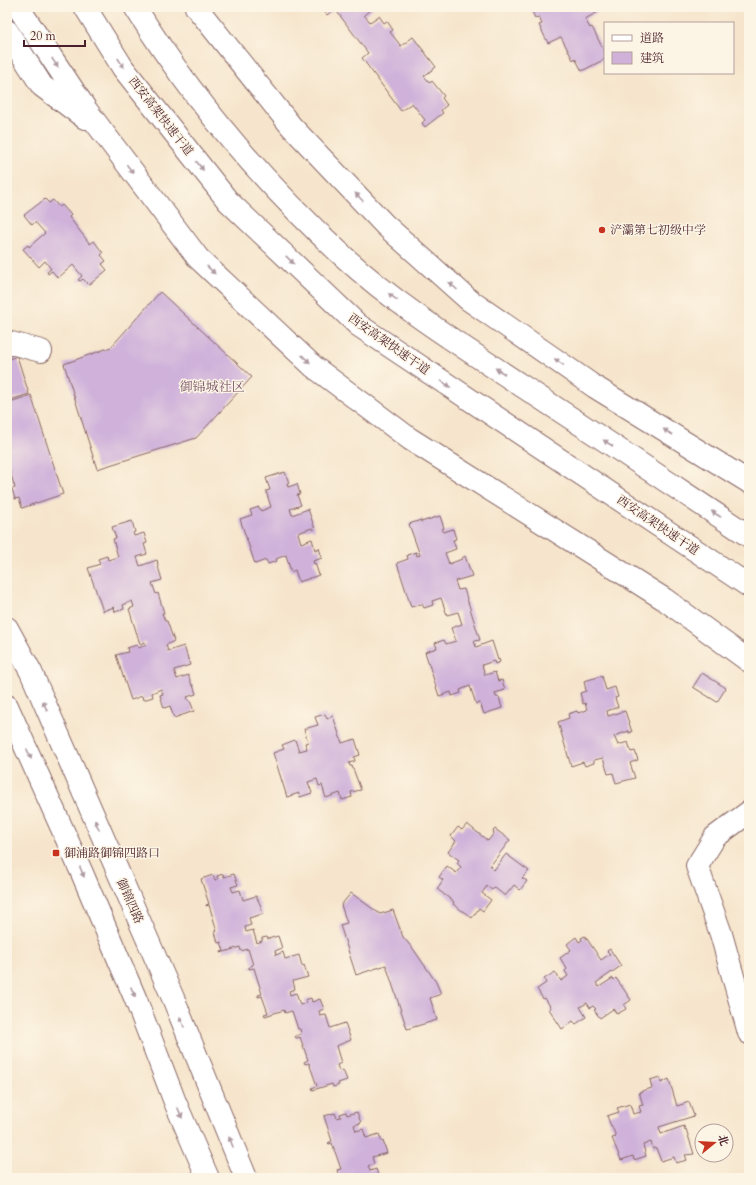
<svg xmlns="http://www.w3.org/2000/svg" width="756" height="1185" font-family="Cardo,'Noto Serif SC',serif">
<rect width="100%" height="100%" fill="#fcf5e5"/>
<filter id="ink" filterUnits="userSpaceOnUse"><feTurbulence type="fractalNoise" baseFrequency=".025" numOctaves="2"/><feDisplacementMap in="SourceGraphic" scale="8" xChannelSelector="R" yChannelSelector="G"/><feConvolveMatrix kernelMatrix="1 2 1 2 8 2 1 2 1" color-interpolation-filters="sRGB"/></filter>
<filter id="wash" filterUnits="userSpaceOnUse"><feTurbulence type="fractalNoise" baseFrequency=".012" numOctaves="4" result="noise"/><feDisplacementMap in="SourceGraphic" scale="16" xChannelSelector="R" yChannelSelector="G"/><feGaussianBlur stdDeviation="0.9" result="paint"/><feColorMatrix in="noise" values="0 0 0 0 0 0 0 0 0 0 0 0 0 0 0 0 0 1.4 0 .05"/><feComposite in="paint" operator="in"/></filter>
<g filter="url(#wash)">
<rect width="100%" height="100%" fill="#f6e5cc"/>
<g id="blocks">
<path fill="#cfb1da" d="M321,7H372L373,8L364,15L370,22L379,16L384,23L387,21L393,30L390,32L401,46L413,37L436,67L424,76L430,83L432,81L444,96L442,98L447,105L441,110L443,113L425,127L422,123L425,120L412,103L401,111L362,58L368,53L335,9L327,15Z
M530,7H596L598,12L585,19L590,28L592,27L605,53V59L582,71L575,58L573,60L561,37L548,43L539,25L542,24L539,17L535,18Z
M45,199L49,203L53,200L59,207L62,205L71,215L69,217L90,244L94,241L103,253L101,255L106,261L102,264L107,270L89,285L83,279L80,281L78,280L82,276L73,265L58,278L52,271L48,274L47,272L51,269L45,261L39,267L23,249L28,245L29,247L45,233L35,222L32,225L24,215Z
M160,292L252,377L196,438L97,469L64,364L111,347Z
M17,356L29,394L7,401V360Z
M31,395L63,494L22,508L19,498L15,499L12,489L15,488L9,468L7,469V403Z
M285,472L289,483H287L288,487L297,484L300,494L297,495L301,505L290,509L292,515L308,509L315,529L313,530L312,528L298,533L301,543L312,539L315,550L319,548L322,558L313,561L314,564L315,563L319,575L299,582L295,570L291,572L286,555L276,559L277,561L268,564L266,560L255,564L240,519L252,515L250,510L259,507L261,511L271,507L266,491L270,490L266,478Z
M440,516L444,528L442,529L444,532L453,529L456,539L453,540L456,549L445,553L449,564L462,559V558L465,556L472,576L455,581L458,590L464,589L480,640L474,641L476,647L492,641L498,660L499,659L500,662L495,664L494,661L482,665L485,675L495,672L498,681L502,680L505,690L495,693L496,697H499L502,708L484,714L480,703L476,704L470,686L460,690L461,693L452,696L451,692L439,696L425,652L437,648L435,643L444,640L446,644L456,641L451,628L462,624L458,612L447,615L441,598L432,601L433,605L424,608L422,604L411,607L397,563L408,559L407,555L416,552L417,556L420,555L409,524L421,520V522Z
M132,521L135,532L133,533L134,536L144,533L147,543L144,544L147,554L137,557L140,566L157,560L158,563H157L162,580L152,583L156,594L158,593L164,613H162L165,621H167L174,641L166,645L168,651L184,646L190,665L174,670L177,679L188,675L192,685H193L196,694L187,697L189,701H190L194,711L174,718L170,706L164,708L160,695L163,694L161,689L152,693L153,697L143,700L142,696L131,700L116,655L128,652L127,648L137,645L138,648L146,645L145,642L140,644L129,609L134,607L132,601L123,605L124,609L115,612L114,607L103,611L88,568L100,564L98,559L107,556L108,560L118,557L113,539L116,538L112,527Z
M702,673L726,688L717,702L693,687Z
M602,676L606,690L615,687L618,697L615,698L618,707L607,711L608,716L625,711L632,732L629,733V731L614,736L618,745L628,742L631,752L635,751L638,760L630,763L635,778L616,783L613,773L608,774L603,758L594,760V763L585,766L583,762L571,766L558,722L569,718L568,714L577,711L578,713L587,710L585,703L583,704L580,693L586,691L584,681Z
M325,714L327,719L333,716L342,743L355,739L360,755L354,757L355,761L349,763L350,766H352L361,790L351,792L352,797L342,800L340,793L326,798L322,785L319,786L317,779L308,782L312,793L300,797L299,793L287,797L273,753L284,749L282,745L295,740L299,751L307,749L305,743L308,742L304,729L318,725L315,717Z
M467,824L488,841L494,833L493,831L495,829L510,840L490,866L494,870L506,854L529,871L522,878L527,881L520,890L514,885L505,896L494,887L492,890L487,886L482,893L491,900L483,911L479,908L472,918L453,904L454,902L437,889L443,880L439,877L447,866L456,873L461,867L457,863L459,860L448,852L456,841L451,836L458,827L462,830Z
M223,874L224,877L234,874L238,885L231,887L233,892L240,890L243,900L256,896L260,904L263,914L249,918L251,925L245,927L246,932L253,930L257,943L262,941V938L267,937L268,939L278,936L282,948L275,951L276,955L283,952L285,959L299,955L302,966L304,965L308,977L293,981L295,989L289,991L290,995L296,993L300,1005L306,1003L305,1000L311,998L312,1002L320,999L324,1009L319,1011L320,1016L326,1015L330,1028L345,1023L351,1040L336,1046L341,1063L337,1065L339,1071L343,1070L347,1080L338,1083L339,1085L333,1087L332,1084L313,1090L312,1088L317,1086L309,1063L305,1064L304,1062L308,1060L300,1037L296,1038L295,1036L301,1034L300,1029H298L292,1011L285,1013L284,1010L265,1016L264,1014L268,1013L262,996L258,997V995L262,994L254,968L249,969V967L253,965L248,949L241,951L240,947L221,953V952L224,951L221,942L218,943L215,932L217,931L209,905L206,906V905L209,904L201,879L213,875L215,880L218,879L217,876Z
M351,893L380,914L393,910L403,937L414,950L436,982L441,994L430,998L437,1020L407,1029L386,965L356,975L340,925L347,923L341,905Z
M585,936L601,960L610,954L607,951L610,949L621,966L596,983L599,987L613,978L614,980L616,978L631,1000L624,1005L626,1009L617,1014L613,1009L600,1018L594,1010L596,1009L593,1006L590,1008L587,1003L580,1007L586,1017L576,1024L573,1021L562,1029L549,1009L551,1008L545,998L543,999L537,989L546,983L544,979L555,972L561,981L568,976L565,971L567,969L560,958L571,950L567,944L576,937L579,942L582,940L581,938Z
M660,1077L661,1083L669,1079L677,1106L689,1102L694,1116L659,1127L661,1134L684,1126L685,1130L686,1129L694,1154L685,1155L687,1160L676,1163L674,1157L661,1161L656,1148L653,1149L651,1142L643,1145L646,1156L634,1160L633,1156L621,1160L612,1138L616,1137L612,1126H611L607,1116L619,1112L617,1108L630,1104L633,1114L641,1112L639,1106L643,1105L639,1092L652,1088L650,1080Z
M346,1112L347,1115L357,1112L361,1123L354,1125L356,1131L363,1129L366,1138L379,1134L382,1142L383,1141L387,1153L372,1157L374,1164L368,1166L370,1171L376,1169L379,1178H340L337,1170L341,1169L332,1143L329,1144L328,1143L332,1141L324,1116L335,1113L337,1118L341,1117L340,1114Z
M401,1175L403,1178H392Z"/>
</g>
</g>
<g filter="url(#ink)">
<use href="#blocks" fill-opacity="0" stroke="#866463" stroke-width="1"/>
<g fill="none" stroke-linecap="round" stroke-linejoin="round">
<g stroke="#866463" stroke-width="24">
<path id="minor" d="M7,345L11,343L41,351
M7,628L31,672L173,998L246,1178
M7,706L82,873L136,1000L175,1102L208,1178
M749,812L715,837L697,866L721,934L749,1033"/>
</g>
<g stroke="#866463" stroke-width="24">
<path id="major" d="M18,7L87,111L198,258L314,367L410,439L664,599L749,661
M196,7L291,126L385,225L469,300L595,387L749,482
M7,31L42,86L85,118"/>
</g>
<g stroke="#866463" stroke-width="24">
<path id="highway" d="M85,7L123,68L228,201L358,325L749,586
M135,7C192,99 263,182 343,256C396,305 459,344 519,384C596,434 672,485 749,536"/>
</g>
<use href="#minor" stroke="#fff" stroke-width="22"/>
<use href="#major" stroke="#fff" stroke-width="22"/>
<use href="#highway" stroke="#fff" stroke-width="22"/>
</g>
<defs><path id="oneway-solid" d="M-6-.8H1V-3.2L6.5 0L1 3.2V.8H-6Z"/></defs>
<g fill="#ae9aa0">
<use href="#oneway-solid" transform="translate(55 63) rotate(57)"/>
<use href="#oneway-solid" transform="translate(121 63) rotate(57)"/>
<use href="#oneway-solid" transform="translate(200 166) rotate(52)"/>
<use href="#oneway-solid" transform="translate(130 169) rotate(53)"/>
<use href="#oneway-solid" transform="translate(359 197) rotate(-134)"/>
<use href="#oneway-solid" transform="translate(290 260) rotate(44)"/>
<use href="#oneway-solid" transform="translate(211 270) rotate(43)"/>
<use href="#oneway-solid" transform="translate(453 286) rotate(-138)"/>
<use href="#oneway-solid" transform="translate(393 297) rotate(-142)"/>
<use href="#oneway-solid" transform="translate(306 359) rotate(43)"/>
<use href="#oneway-solid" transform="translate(559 362) rotate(-145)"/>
<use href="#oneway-solid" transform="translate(500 371) rotate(-147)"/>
<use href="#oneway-solid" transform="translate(446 384) rotate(34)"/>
<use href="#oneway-solid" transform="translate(668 432) rotate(-148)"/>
<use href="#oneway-solid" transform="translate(608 443) rotate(-147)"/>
<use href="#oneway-solid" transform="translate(716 514) rotate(-147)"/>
<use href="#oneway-solid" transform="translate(45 706) rotate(-114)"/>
<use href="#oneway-solid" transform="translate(29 754) rotate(66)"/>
<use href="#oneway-solid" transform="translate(97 825) rotate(-114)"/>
<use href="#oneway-solid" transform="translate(82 872) rotate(67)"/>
<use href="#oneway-solid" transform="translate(133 992) rotate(67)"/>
<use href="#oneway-solid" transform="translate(182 1022) rotate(-112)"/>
<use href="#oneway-solid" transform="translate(180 1113) rotate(67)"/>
<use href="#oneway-solid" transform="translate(231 1142) rotate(-112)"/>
</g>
</g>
<g fill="#c8321e" stroke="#fcf5e5" stroke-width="1.5">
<circle cx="602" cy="230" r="4"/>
<rect x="52" y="849" width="8" height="8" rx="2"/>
</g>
<g text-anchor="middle" stroke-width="3" stroke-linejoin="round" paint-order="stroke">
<g font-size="12" fill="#4a1f2b" stroke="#fcf5e5">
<text transform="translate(161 116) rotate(52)" y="4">西安高架快速干道</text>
<text transform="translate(389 344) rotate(35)" y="4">西安高架快速干道</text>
<text transform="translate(658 525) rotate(34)" y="4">西安高架快速干道</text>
<text transform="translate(130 901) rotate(66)" y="4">御锦四路</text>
</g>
<g font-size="12" fill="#4a1f2b" stroke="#fcf5e5" text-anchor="start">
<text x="610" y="234">浐灞第七初级中学</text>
<text x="64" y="857">御浦路御锦四路口</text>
</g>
<g font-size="13" fill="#795268" stroke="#fcf5e5">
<text x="212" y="391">御锦城社区</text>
</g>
</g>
<rect width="756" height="1185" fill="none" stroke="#fcf5e5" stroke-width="24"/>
<rect x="604" y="22" width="130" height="52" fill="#fcf5e5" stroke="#b59f9b"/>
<rect x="612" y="35" width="20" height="6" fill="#ffffff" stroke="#b59f9b"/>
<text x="640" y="42" font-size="12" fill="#4a1f2b">道路</text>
<rect x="612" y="52" width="20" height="12" fill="#cfb1da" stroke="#b59f9b"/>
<text x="640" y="62" font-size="12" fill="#4a1f2b">建筑</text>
<g transform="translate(714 1143) rotate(72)"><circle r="19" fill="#fcf5e5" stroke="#b59f9b"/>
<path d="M0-3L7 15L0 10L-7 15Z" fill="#c8321e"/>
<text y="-6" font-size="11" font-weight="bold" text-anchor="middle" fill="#4a1f2b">北</text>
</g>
<path d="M24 40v6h61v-6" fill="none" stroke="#4a1f2b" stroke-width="2"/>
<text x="30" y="40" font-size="12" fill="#4a1f2b" stroke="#fcf5e5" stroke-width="3" paint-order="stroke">20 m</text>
</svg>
